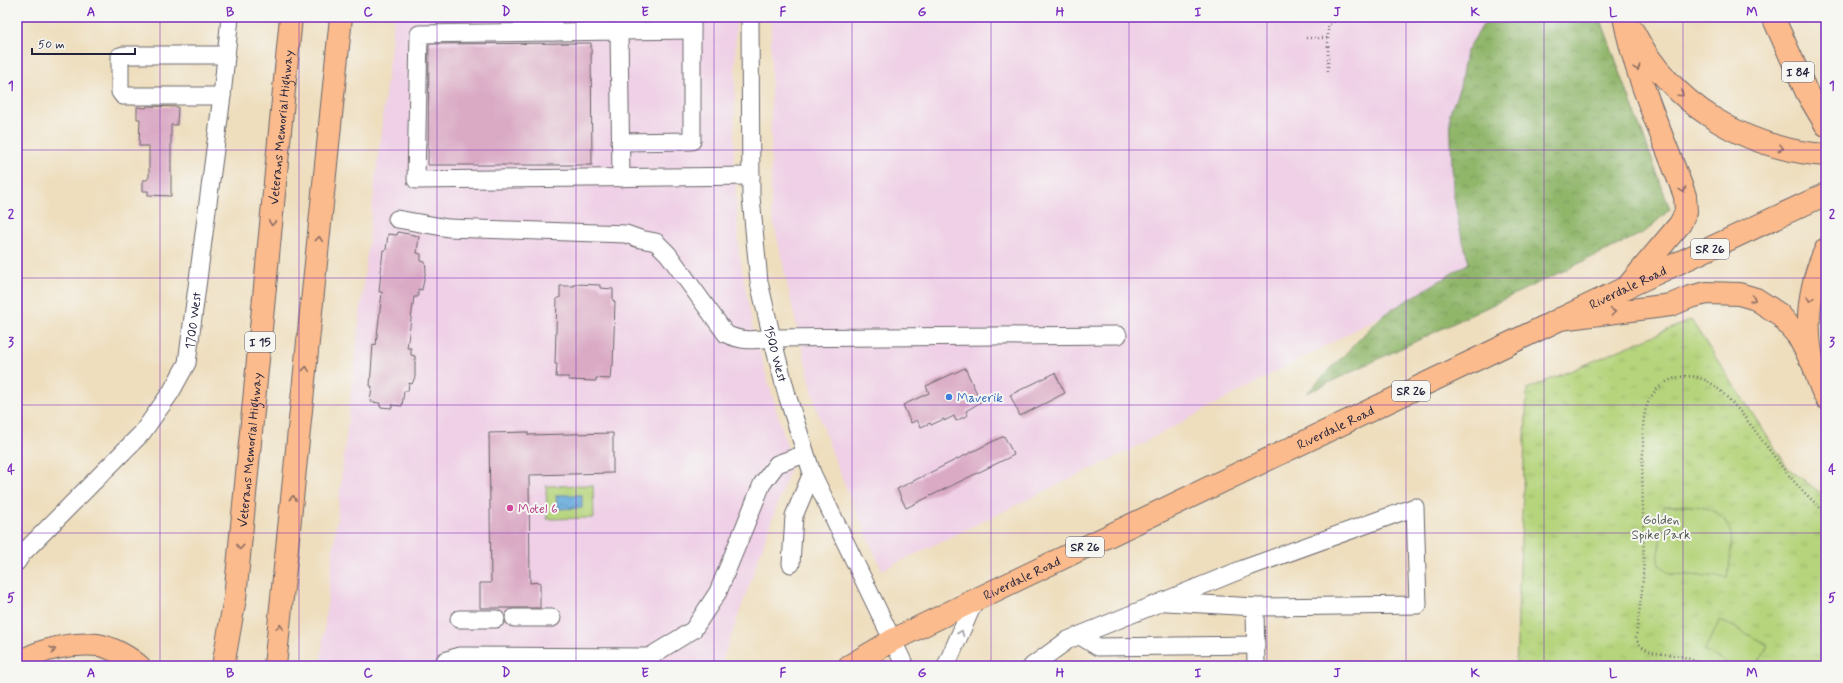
<svg xmlns="http://www.w3.org/2000/svg" width="1843" height="683" font-family="Mynerve,sans-serif">
<defs>
<pattern id="grass-tufts" width="24" height="20" patternUnits="userSpaceOnUse"><rect width="24" height="20" fill="#b5d47b"/><path d="M3 7l-1-3M5 7V3M7 7l1-3M15 17l-1-3M17 17v-4M19 17l1-3" fill="none" stroke="#9bb66b"/></pattern>
<pattern id="forest-crowns" width="20" height="18" patternUnits="userSpaceOnUse"><rect width="20" height="18" fill="#90b66b"/><path d="M2 6a3 3 0 1 1 6 0M12 15a3 3 0 1 1 6 0" fill="none" stroke="#759459"/></pattern>
<pattern id="water-waves" width="16" height="10" patternUnits="userSpaceOnUse"><rect width="16" height="10" fill="#66abdc"/><path d="M0 5q4-4 8 0t8 0" fill="none" stroke="#548bb4"/></pattern>
</defs>
<rect width="100%" height="100%" fill="#f6f6f2"/>
<filter id="ink" filterUnits="userSpaceOnUse"><feTurbulence type="fractalNoise" baseFrequency=".025" numOctaves="2"/><feDisplacementMap in="SourceGraphic" scale="8" xChannelSelector="R" yChannelSelector="G"/><feConvolveMatrix kernelMatrix="1 2 1 2 8 2 1 2 1" color-interpolation-filters="sRGB"/></filter>
<filter id="wash" filterUnits="userSpaceOnUse"><feTurbulence type="fractalNoise" baseFrequency=".012" numOctaves="4" result="noise"/><feDisplacementMap in="SourceGraphic" scale="16" xChannelSelector="R" yChannelSelector="G"/><feGaussianBlur stdDeviation="0.9" result="paint"/><feColorMatrix in="noise" values="0 0 0 0 0 0 0 0 0 0 0 0 0 0 0 0 0 1.4 0 .05"/><feComposite in="paint" operator="in"/></filter>
<g filter="url(#wash)">
<rect width="100%" height="100%" fill="#eedebe"/>
<path fill="#efd0e6" d="M394,17H736L734,159L739,252L753,329L792,463L721,665L718,666H320Z
M771,17H1488L1466,52L1460,87L1450,113L1453,191L1460,230L1469,263L1383,315L1124,453L882,570L838,469L817,410L795,319L771,210Z"/>
<path fill="url(#grass-tufts)" stroke="#6c7b5b" d="M1691,320L1788,468L1826,497V666H1516L1527,389Z"/>
<path fill="url(#forest-crowns)" stroke="#596c53" d="M1488,17H1600L1670,209L1645,232L1307,393L1383,315L1469,263L1460,230L1453,191L1450,113L1460,87L1466,52Z"/>
<path fill="#b5d47b" stroke="#6c7b5b" d="M593,485L594,518L547,519L546,486Z
M1664,506C1691,506 1721,501 1731,534C1733,542 1729,568 1728,577L1670,574L1658,563Z
M1720,620L1768,645L1757,666H1733L1704,651Z"/>
<path fill="url(#water-waves)" stroke="#44668c" d="M556,495H582V508L557,509Z"/>
<g id="blocks">
<path fill="#daaac5" d="M591,43L592,165H428L429,44Z
M147,106L178,107L177,125H171V196L148,195V191H143V180H147L149,177V146H139L140,119H137V107L146,108Z
M398,232L419,236L417,253L421,254V261L425,262L426,269L422,290L418,289V297H414L407,348H411V355L415,356V377L412,384L409,383L408,391H404L402,406L392,405V408L380,407V403L370,402L372,386H370L373,344L376,345L382,292H379L383,250H386L388,234L397,235Z
M574,284L600,285V288L613,289V301H615L613,366H611L610,379L596,378V381L569,380V377H556L557,364H555L557,298H560V286H574Z
M965,368L981,402L966,411L968,415L956,421L954,416L944,421V419L931,425L930,423L921,427L917,420L911,423L903,405L929,393L926,386Z
M1055,373L1065,393L1020,416L1010,395Z
M528,432V435L613,433V473L529,475L530,583L540,582V608H480V583H491L489,433Z
M1004,436L1014,455L906,508L897,489Z"/>
</g>
</g>
<g filter="url(#ink)">
<use href="#blocks" fill-opacity="0" stroke="#696469" stroke-width="1"/>
<g fill="none" stroke-linecap="round" stroke-linejoin="round">
<g stroke="#696469" stroke-width="19">
<g id="minor">
<path d="M553,17L552,32L419,34L416,180L751,176"/>
<path id="s1" d="M750,17L751,197L759,282L772,338L787,395L812,473L905,666"/>
<path d="M619,31L692,30"/>
<path d="M552,32L619,31L621,178"/>
<path d="M222,96H123L120,92V56L124,55H226"/>
<path d="M620,142L692,141V17"/>
<path d="M397,219L448,228L626,234L640,239L656,242L668,254L726,334C742,342 755,340 772,338L1118,335"/>
<path id="s2" d="M17,562L22,554L142,433L171,392L187,363L222,96L230,17"/>
<path d="M791,564L794,516L812,473"/>
<path d="M1167,602L1255,607"/>
<path d="M514,618H552"/>
<path d="M459,619H496"/>
<path d="M1080,636L1098,647L1256,645"/>
<path d="M444,666L445,661L459,656L649,657L693,630L718,592L762,484L777,464L805,454"/>
<path d="M946,666L975,600"/>
<path d="M1032,666L1068,640L1243,569L1415,507L1418,605L1255,607L1256,666"/>
</g>
</g>
<g stroke="#696469" stroke-width="24">
<g id="major">
<path id="s3" d="M849,666L893,640L975,600L1627,287L1826,194"/>
</g>
</g>
<g stroke="#696469" stroke-width="24">
<g id="highway">
<path d="M1624,17C1636,80 1663,136 1685,196L1686,212L1680,224L1627,287"/>
<path d="M1773,17L1807,93L1826,125"/>
<path d="M1633,31C1671,104 1744,149 1826,155"/>
<path d="M1823,196L1826,194"/>
<path d="M1826,249C1804,295 1802,351 1826,398"/>
<path d="M1560,319L1671,305L1690,297L1707,293L1739,294L1756,299L1779,314L1798,336L1814,366"/>
<path d="M17,664C39,649 71,643 98,645C111,647 129,657 139,666"/>
<path id="s4" d="M223,666L235,598L291,17"/>
<path d="M275,666L341,17"/>
</g>
</g>
<path stroke="#696469" stroke-width="2.5" stroke-dasharray="1 3" stroke-linecap="butt" d="M1306,38H1328
M1328,71V25L1342,17
M1708,666C1699,663 1689,658 1680,656C1663,653 1644,656 1636,638C1638,618 1642,597 1643,577C1645,535 1641,492 1643,450C1643,435 1642,419 1647,405C1658,376 1693,367 1716,387C1752,418 1774,464 1808,496C1814,502 1819,508 1826,512"/>
<use href="#minor" stroke="#fff" stroke-width="17"/>
<use href="#major" stroke="#fbbb8c" stroke-width="22"/>
<use href="#highway" stroke="#fbbb8c" stroke-width="22"/>
</g>
<defs><path id="oneway-chevron" d="M-2-3.5L2.5 0L-2 3.5" fill="none" stroke-width="1.6" stroke-linecap="round" stroke-linejoin="round"/></defs>
<g stroke="#8e6e64">
<use href="#oneway-chevron" transform="translate(1637 68) rotate(72)"/>
<use href="#oneway-chevron" transform="translate(1681 94) rotate(43)"/>
<use href="#oneway-chevron" transform="translate(1781 148) rotate(14)"/>
<use href="#oneway-chevron" transform="translate(1683 190) rotate(70)"/>
<use href="#oneway-chevron" transform="translate(272 223) rotate(96)"/>
<use href="#oneway-chevron" transform="translate(319 239) rotate(-84)"/>
<use href="#oneway-chevron" transform="translate(1753 299) rotate(21)"/>
<use href="#oneway-chevron" transform="translate(1810 299) rotate(99)"/>
<use href="#oneway-chevron" transform="translate(1613 312) rotate(-7)"/>
<use href="#oneway-chevron" transform="translate(306 369) rotate(-84)"/>
<use href="#oneway-chevron" transform="translate(293 498) rotate(-84)"/>
<use href="#oneway-chevron" transform="translate(240 547) rotate(96)"/>
<use href="#oneway-chevron" transform="translate(280 627) rotate(-83)"/>
<use href="#oneway-chevron" transform="translate(53 650) rotate(-16)"/>
</g>
<use stroke="#9c9ca7" href="#oneway-chevron" transform="translate(961 633) rotate(-68)"/>
</g>
<path fill="none" stroke="#7b2cbf" stroke-width="1" stroke-opacity="0.55" d="M160,17V666M299,17V666M437,17V666M576,17V666M714,17V666M852,17V666M991,17V666M1129,17V666M1267,17V666M1406,17V666M1544,17V666M1683,17V666M17,150H1826M17,278H1826M17,405H1826M17,533H1826"/>
<circle fill="#3f7fe0" stroke="#f6f6f2" stroke-width="1.5" cx="949" cy="397" r="4"/>
<circle fill="#d1479c" stroke="#f6f6f2" stroke-width="1.5" cx="510" cy="508" r="4"/>
<g text-anchor="middle" stroke-width="4" stroke-linejoin="round" paint-order="stroke">
<g fill="#f6f6f2" stroke="#626272" stroke-width="1">
<rect x="1782" y="62" width="32" height="20" rx="3"/>
<rect x="1691" y="239" width="38" height="20" rx="3"/>
<rect x="245" y="332" width="30" height="20" rx="3"/>
<rect x="1392" y="381" width="38" height="20" rx="3"/>
<rect x="1066" y="537" width="38" height="20" rx="3"/>
</g>
<g font-size="12" font-weight="bold" fill="#22223b">
<text x="1798" y="76">I 84</text>
<text x="1710" y="253">SR 26</text>
<text x="260" y="346">I 15</text>
<text x="1411" y="395">SR 26</text>
<text x="1085" y="551">SR 26</text>
</g>
<g font-size="13" fill="#22223b" stroke="#f6f6f2">
<text dy="5" stroke="none"><textPath href="#s4" startOffset="542">Veterans Memorial Highway</textPath></text>
<text dy="5" stroke="none"><textPath href="#s3" startOffset="866">Riverdale Road</textPath></text>
<text dy="5" stroke="none"><textPath href="#s2" startOffset="306">1700 West</textPath></text>
<text dy="5" stroke="none"><textPath href="#s1" startOffset="339">1500 West</textPath></text>
<text dy="5" stroke="none"><textPath href="#s3" startOffset="542">Riverdale Road</textPath></text>
<text dy="5" stroke="none"><textPath href="#s4" startOffset="218">Veterans Memorial Highway</textPath></text>
<text dy="5" stroke="none"><textPath href="#s3" startOffset="194">Riverdale Road</textPath></text>
</g>
<g font-size="13" fill="#366cbe" stroke="#f6f6f2" text-anchor="start">
<text x="957" y="402">Maverik</text>
</g>
<g font-size="13" fill="#b23c85" stroke="#f6f6f2" text-anchor="start">
<text x="518" y="513">Motel 6</text>
</g>
<g font-size="13" fill="#4e574e" stroke="#f6f6f2">
<text x="1661" y="524">Golden<tspan x="1661" dy="15">Spike Park</tspan></text>
</g>
</g>
<rect width="1843" height="683" fill="none" stroke="#f6f6f2" stroke-width="44"/>
<path d="M32 48v6h103v-6" fill="none" stroke="#22223b" stroke-width="2"/>
<text x="38" y="48" font-size="12" fill="#22223b" stroke="#f6f6f2" stroke-width="3" paint-order="stroke">50 m</text>
<rect x="22" y="22" width="1799" height="639" fill="none" stroke="#7b2cbf" stroke-width="1.5"/>
<g font-size="13" text-anchor="middle" font-weight="bold" fill="#7b2cbf">
<text x="91" y="16">A</text>
<text x="230" y="16">B</text>
<text x="368" y="16">C</text>
<text x="506" y="16">D</text>
<text x="645" y="16">E</text>
<text x="783" y="16">F</text>
<text x="922" y="16">G</text>
<text x="1060" y="16">H</text>
<text x="1198" y="16">I</text>
<text x="1337" y="16">J</text>
<text x="1475" y="16">K</text>
<text x="1613" y="16">L</text>
<text x="1752" y="16">M</text>
<text x="11" y="90">1</text>
<text x="1832" y="90">1</text>
<text x="11" y="218">2</text>
<text x="1832" y="218">2</text>
<text x="11" y="346">3</text>
<text x="1832" y="346">3</text>
<text x="11" y="474">4</text>
<text x="1832" y="474">4</text>
<text x="11" y="602">5</text>
<text x="1832" y="602">5</text>
<text x="91" y="677">A</text>
<text x="230" y="677">B</text>
<text x="368" y="677">C</text>
<text x="506" y="677">D</text>
<text x="645" y="677">E</text>
<text x="783" y="677">F</text>
<text x="922" y="677">G</text>
<text x="1060" y="677">H</text>
<text x="1198" y="677">I</text>
<text x="1337" y="677">J</text>
<text x="1475" y="677">K</text>
<text x="1613" y="677">L</text>
<text x="1752" y="677">M</text>
</g>
</svg>
